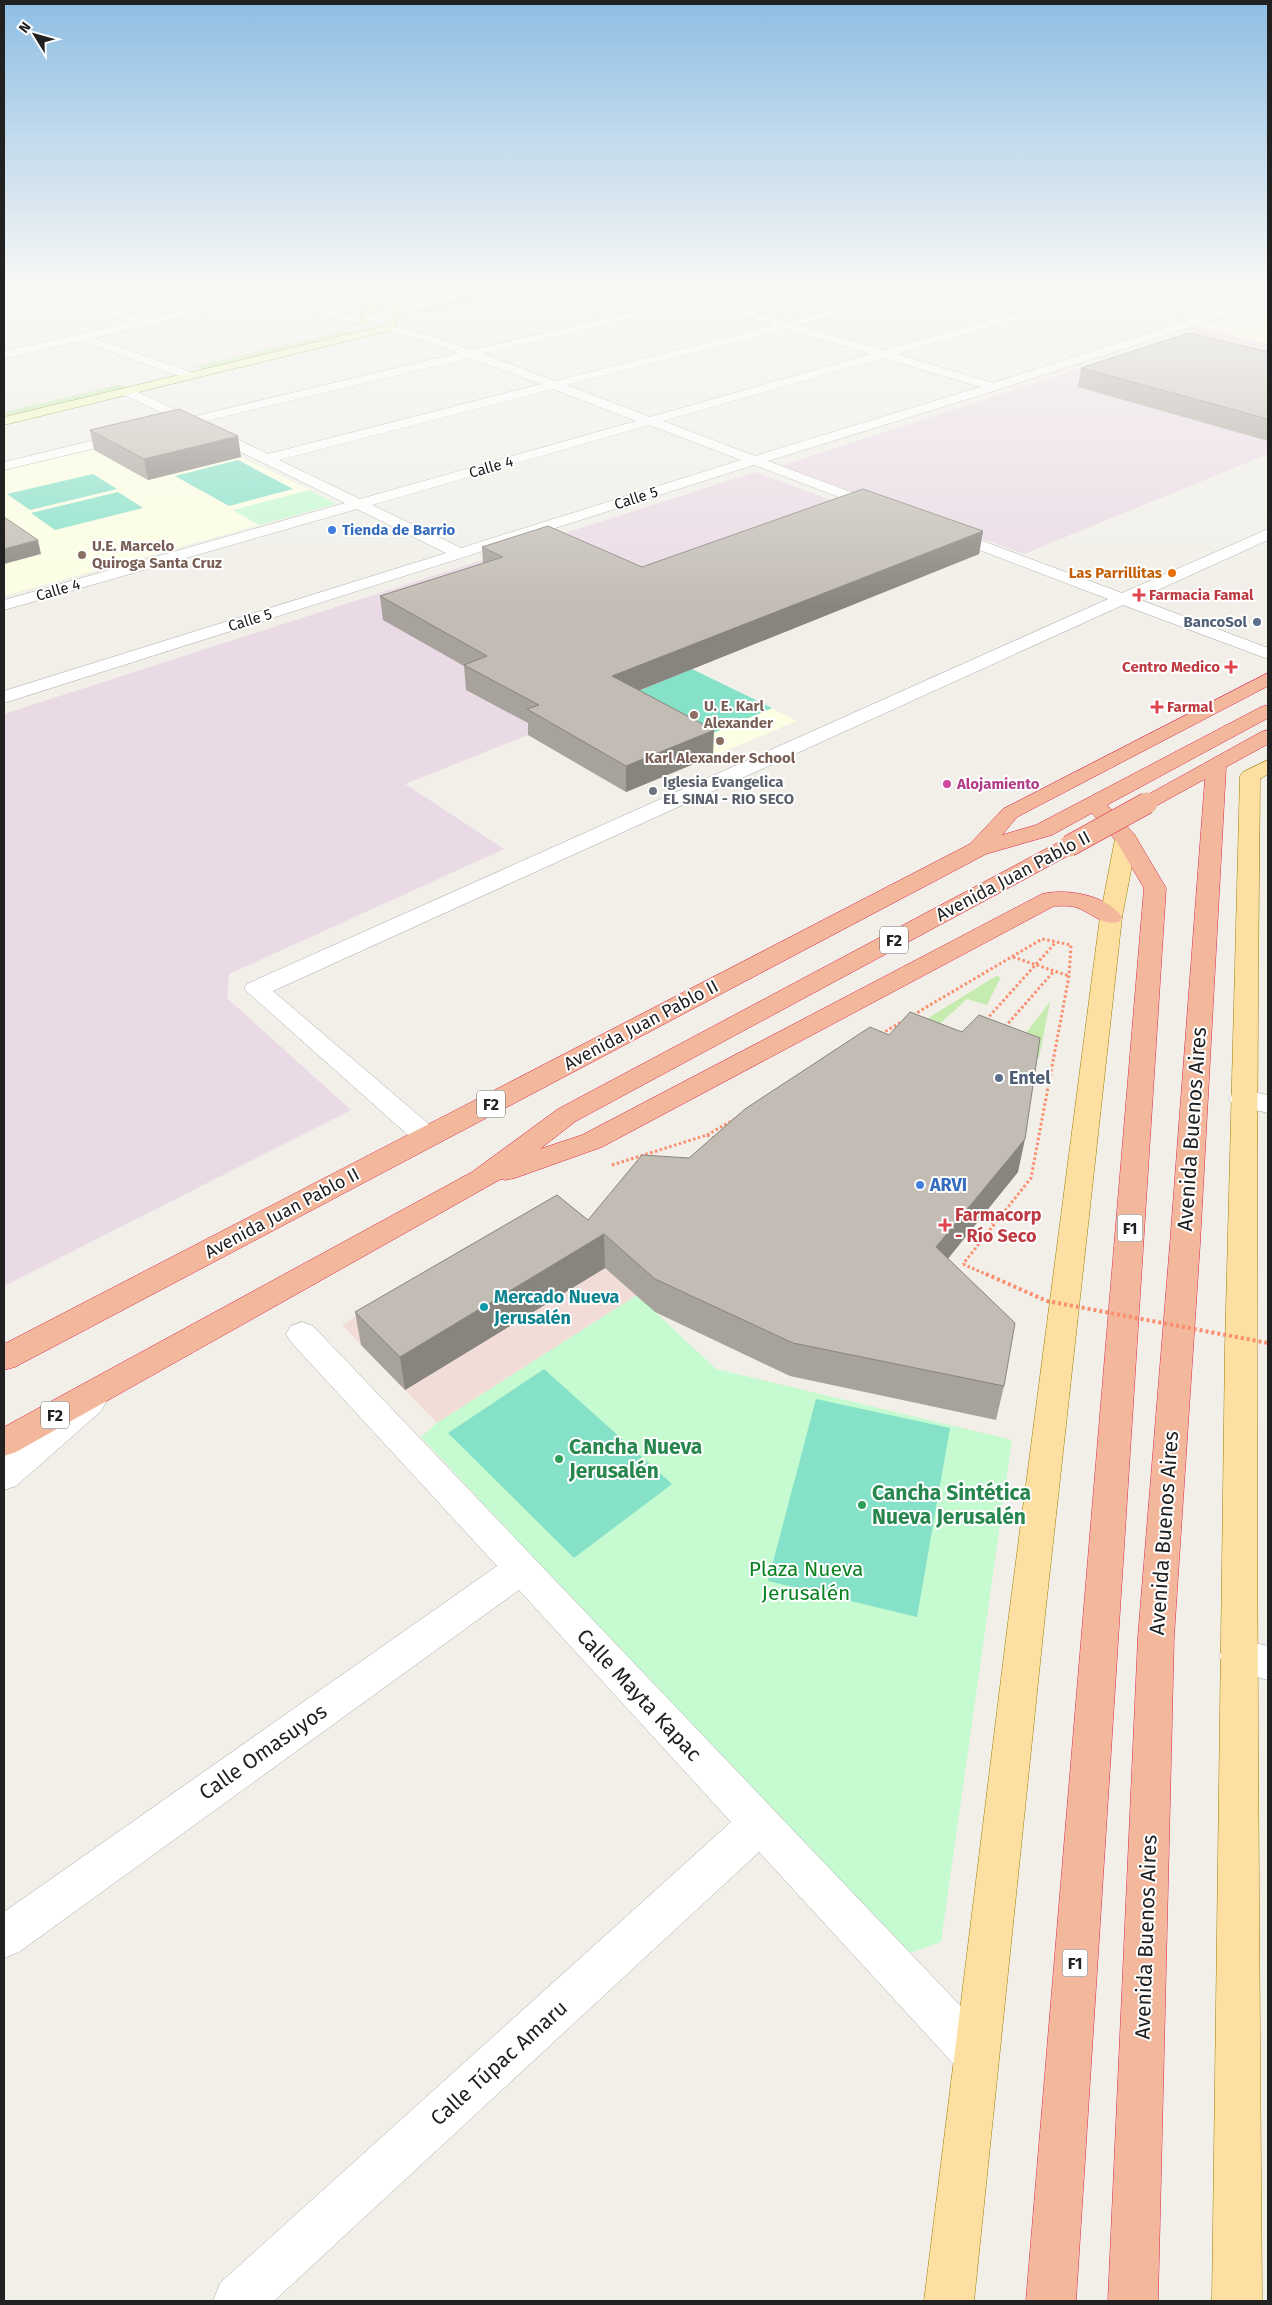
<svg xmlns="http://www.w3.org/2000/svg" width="1272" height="2305" font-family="'Fira Sans',sans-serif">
<rect width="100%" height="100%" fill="#f1efe8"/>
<path fill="#f2dcd7" d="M538,1211L637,1295L437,1423L342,1325Z"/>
<path fill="#eadae5" d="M1203,328L1268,344V454L1024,554L781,466Z
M755,472L979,554L405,784L504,849L229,974L227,998L351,1110L4,1286V714Z"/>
<path fill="#fcffe3" d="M1268,308V344L1203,328Z
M180,428L310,490L234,510L259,525L4,596V470Z
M692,669L797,721L691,765Z"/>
<path fill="#c5ebae" d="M508,286H530L424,312L415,311Z
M344,331L354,332L203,369L193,367Z
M118,385L127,386L123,389L4,417V412Z
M996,976L1001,977L987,1005L967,999L932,1031L888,1043Z
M1050,1002L1039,1058L1014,1048Z"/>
<path fill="#c6fad0" d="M310,490L336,504L259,525L233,510Z
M637,1295L716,1369L1012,1440L941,1942L904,1955L421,1437L437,1423Z"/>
<path fill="#85e1c8" d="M238,460L293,489L229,506L175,476Z
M93,474L117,489L30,510L7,494Z
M118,492L143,508L55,530L31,513Z
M692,669L772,708L713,733L636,692Z
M544,1369L672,1484L574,1558L448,1433Z
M816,1399L950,1428L917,1617L768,1581Z"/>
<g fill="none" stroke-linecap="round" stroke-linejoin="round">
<g stroke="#a8a8a8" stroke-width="1">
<path id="minor" d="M32,286H47L146,319L261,293L266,296L261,299L94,338L194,373L196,376L190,380L81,341L4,359V351L132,322L33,288Z
M426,286H446L469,291L470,293L465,296L427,288Z
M641,286H658L699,296L740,286H758L757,288L712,299L787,322L927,286H944L943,288L799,325L884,350L1094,291L1095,289L1128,286L1115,292L1209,313L1268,295V302L997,390L768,461L886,505L889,508L886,511H876L754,465L4,703V691L446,553L357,509L4,610V600L345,503L188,426L4,470V462L177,420L124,395L123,392L124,389L129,388L191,417L458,353L420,339L384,330L382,328L384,326L388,325L428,335L472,350L685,299L642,288ZM1103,295L1197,317L993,383L897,354ZM699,302L774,325L555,381L484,354ZM786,329L871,354L650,417L567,385ZM470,358L541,384L268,454L202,422ZM883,358L980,387L755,456L663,421ZM553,389L636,421L360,499L279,460ZM649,425L741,460L461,548L372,505Z
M945,527L1122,593L1268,529V540L1138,599L1268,648V659L1123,605L273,991L437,1131L441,1137L437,1143L427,1146L417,1143L244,989L247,984L1108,599L940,535L937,532L940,529Z
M1242,1090L1268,1095V1113L1233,1105L1229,1099L1233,1093Z
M302,1322L313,1326L993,2040L999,2056L993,2072L977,2078L961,2072L759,1852L274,2301H213L220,2283L731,1822L519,1590L19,1952L4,1958V1912L497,1566L291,1342L286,1334L291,1326Z
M90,1389L101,1393L106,1402L101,1411L16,1486L4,1490V1456L79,1393Z
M1238,1639L1268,1646V1680L1225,1668L1219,1656L1225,1644Z"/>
</g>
<g stroke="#a8a8a8" stroke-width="1">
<path id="tertiary" d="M220,286H237L362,318L482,286H498L497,288L362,325L221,288Z
M534,286H551L550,288L473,308L467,305L469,303Z"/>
</g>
<g stroke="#617c04" stroke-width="1">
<path id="secondary" d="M384,286H394L366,324H358L356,322Z
M404,286H414L392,330L4,425V417L383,326Z"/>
</g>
<g stroke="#9e7d00" stroke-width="1">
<path id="primary" d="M1268,760V774L1260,779C1254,1286 1258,1794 1262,2301H1212L1225,1348L1240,776L1243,772Z
M1126,833L1134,834L1137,839L1122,917L1045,1615L974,2301H924L1009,1615L1100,917L1115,839L1118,834Z"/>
</g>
<g stroke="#de264f" stroke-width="1">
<path id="trunk" d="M1268,673V686L1017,817L1002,835L1036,825L1261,707L1268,705V718L1107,805L1134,834L1166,888L1076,2301H1026L1144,888L1117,842L1092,813L1052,835L986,854L15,1367L4,1370V1344L970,844L1003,809Z
M1268,730V744L1226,767L1200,1244L1174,1637L1158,2301H1108L1138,1637L1170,1244L1205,779L1154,807L1147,809L1140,807L1137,803L1140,799L1261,732Z
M1069,840L1077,841L1080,846L1077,851L576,1121L540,1149L582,1135L1042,894C1066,888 1107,895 1122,917L1119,922C1103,926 1093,914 1078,908C1071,905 1062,906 1054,906L602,1147L515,1178L505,1180L501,1179L16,1452L4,1456V1427L472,1172L558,1109L1061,841Z"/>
</g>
<path stroke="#fb8e6f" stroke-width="3" stroke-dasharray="2.5 2.5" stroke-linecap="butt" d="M1013,957L1069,976
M913,1015L1042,939L1071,945L1069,976L1031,1178L963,1264
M986,1020L1056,942
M1005,1027L1054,971
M881,1034L903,1021
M707,1135L735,1119
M612,1165L707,1135L716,1139
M982,1217L995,1224"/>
<use href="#minor" fill="#fff" fill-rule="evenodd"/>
<use href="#tertiary" fill="#fff" fill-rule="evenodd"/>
<use href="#secondary" fill="#f0fbbd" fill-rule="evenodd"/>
<use href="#primary" fill="#fde0a1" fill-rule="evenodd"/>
<use href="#trunk" fill="#f3b89b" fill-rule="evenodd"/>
<g stroke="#de264f" stroke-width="22" stroke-linecap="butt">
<path id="trunk-bridge" d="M1069,846L1147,803"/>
</g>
<path stroke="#fb8e6f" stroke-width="3" stroke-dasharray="2.5 2.5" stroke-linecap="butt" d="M963,1264L988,1275"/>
<path stroke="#fb8e6f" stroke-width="4" stroke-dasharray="3 3" stroke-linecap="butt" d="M986,1274L1047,1301L1268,1343"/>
<use href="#trunk-bridge" stroke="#f3b89b" stroke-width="21"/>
</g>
<path fill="#a7a29b" d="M1268,352V441L1078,387L1081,368Z
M90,430L241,457L148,480L94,450Z
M983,531L979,554L639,690L713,756L626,792L528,735V723L466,690L464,666L383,620L380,596L483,563L482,547L642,567Z
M689,1158L1018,1172L948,1258L1004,1386L996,1420L790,1376L655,1312L605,1268L405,1390L361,1345L355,1312L588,1220Z"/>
<path fill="#88847e" d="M238,436L241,457L148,480L144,459Z
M983,531L979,554L613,701L612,676Z
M38,540L41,554L4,564V549Z
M714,730L713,756L626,792V766Z
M1025,1139L1018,1172L930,1281L936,1247Z
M604,1234L605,1268L405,1390L400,1357Z"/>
<path fill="#c2bcb4" stroke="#88847e" d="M1189,333L1268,352V419L1081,368Z
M179,409L238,436L144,459L90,430Z
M863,489L983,531L612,676L714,730L626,766L527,709L539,705L464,665L487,656L380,596L503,557L482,547L548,526L642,567Z
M4,517L38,540L4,549Z
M910,1012L962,1032L979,1015L1040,1038L1025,1139L936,1247L1015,1323L1004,1386L793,1343L655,1279L604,1234L400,1357L355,1312L557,1195L588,1220L642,1155L689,1158L745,1109L870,1027L889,1035Z"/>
<linearGradient id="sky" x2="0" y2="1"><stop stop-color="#8ebee4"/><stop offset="0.47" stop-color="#f9f8f5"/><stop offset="1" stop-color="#f9f8f5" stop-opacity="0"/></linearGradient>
<rect width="1272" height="609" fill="url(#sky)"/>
<g fill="#3f7fe0" stroke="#fff" stroke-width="2">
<circle cx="332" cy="530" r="5"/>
<circle cx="920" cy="1185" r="5"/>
</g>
<g fill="#8d6e63" stroke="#fff" stroke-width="2">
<circle cx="82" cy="555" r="5"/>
<circle cx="694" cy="715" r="5"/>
<circle cx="720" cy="741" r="5"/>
</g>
<circle fill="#e8710a" stroke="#fff" stroke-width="2" cx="1172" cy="573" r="5"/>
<g fill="#e0444e" stroke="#fff" stroke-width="2">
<path d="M1136.5 587.5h5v5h5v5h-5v5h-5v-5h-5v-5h5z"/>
<path d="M1228.5 659.5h5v5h5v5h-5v5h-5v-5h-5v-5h5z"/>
<path d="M1154.5 699.5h5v5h5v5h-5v5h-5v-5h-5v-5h5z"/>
<path d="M942.5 1217.5h5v5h5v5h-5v5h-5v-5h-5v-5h5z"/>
</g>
<g fill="#5c6f8a" stroke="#fff" stroke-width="2">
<circle cx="1257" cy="622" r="5"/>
<circle cx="999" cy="1078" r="5"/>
</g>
<circle fill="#d1479c" stroke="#fff" stroke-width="2" cx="947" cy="784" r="5"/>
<circle fill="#6b7280" stroke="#fff" stroke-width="2" cx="653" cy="791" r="5"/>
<circle fill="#0f9aa8" stroke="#fff" stroke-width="2" cx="484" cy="1307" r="5"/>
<g fill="#2e9e5b" stroke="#fff" stroke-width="2">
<circle cx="559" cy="1459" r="5"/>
<circle cx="862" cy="1505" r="5"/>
</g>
<g text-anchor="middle" stroke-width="4" stroke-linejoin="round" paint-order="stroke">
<g font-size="15" fill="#212121" stroke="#fff">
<text transform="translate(491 467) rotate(-16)" y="5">Calle 4</text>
<text transform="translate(636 498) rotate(-18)" y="5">Calle 5</text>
<text transform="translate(58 590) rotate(-16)" y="5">Calle 4</text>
<text transform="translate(250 620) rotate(-17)" y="5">Calle 5</text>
</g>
<g font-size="15" font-weight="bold" fill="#366cbe" stroke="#fff" text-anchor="start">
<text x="342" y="535">Tienda de Barrio</text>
</g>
<g font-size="15" font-weight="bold" fill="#785e54" stroke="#fff" text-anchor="start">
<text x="92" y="551">U.E. Marcelo<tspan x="92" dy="17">Quiroga Santa Cruz</tspan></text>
<text x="704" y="711">U. E. Karl<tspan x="704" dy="17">Alexander</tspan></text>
<text x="720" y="763" text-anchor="middle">Karl Alexander School</text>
</g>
<g font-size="15" font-weight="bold" fill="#c56008" stroke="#fff" text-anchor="end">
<text x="1162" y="578">Las Parrillitas</text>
</g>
<g font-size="15" font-weight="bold" fill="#be3a42" stroke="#fff" text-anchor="start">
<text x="1149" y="600">Farmacia Famal</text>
<text x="1220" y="672" text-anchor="end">Centro Medico</text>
<text x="1167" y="712">Farmal</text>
</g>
<g font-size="15" font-weight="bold" fill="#4e5e75" stroke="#fff" text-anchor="end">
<text x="1247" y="627">BancoSol</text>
</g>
<g font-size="15" font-weight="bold" fill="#5b616d" stroke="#fff" text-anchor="start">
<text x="663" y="787">Iglesia Evangelica<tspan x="663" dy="17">EL SINAI - RIO SECO</tspan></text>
</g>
<g font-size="15" font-weight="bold" fill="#b23c85" stroke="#fff" text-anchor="start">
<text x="957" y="789">Alojamiento</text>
</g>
<g fill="#fff" stroke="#646464" stroke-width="1">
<rect x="880" y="926.5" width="28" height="27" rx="4"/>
<rect x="477" y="1090.5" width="28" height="27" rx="4"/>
<rect x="1117.5" y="1214.5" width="25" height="27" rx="4"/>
<rect x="41" y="1401.5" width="28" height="27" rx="4"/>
<rect x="1062.5" y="1949.5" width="25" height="27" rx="4"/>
</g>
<g font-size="16" font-weight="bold" fill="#212121">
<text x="894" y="946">F2</text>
<text x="491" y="1110">F2</text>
<text x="1130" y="1234">F1</text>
<text x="55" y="1421">F2</text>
<text x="1075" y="1969">F1</text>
</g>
<g font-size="18" fill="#212121" stroke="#fff">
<text transform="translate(1013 876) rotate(-28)" y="6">Avenida Juan Pablo II</text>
<text transform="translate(641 1025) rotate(-28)" y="6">Avenida Juan Pablo II</text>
<text transform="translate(282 1213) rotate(-28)" y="6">Avenida Juan Pablo II</text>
</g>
<g font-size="18" font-weight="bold" fill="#4e5e75" stroke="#fff" text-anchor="start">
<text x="1009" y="1084">Entel</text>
</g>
<g font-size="18" font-weight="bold" fill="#366cbe" stroke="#fff" text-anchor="start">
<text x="930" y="1191">ARVI</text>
</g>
<g font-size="18" font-weight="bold" fill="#be3a42" stroke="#fff" text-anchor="start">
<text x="955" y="1221">Farmacorp<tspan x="955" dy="21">- Río Seco</tspan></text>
</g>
<g font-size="18" font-weight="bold" fill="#0d838f" stroke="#fff" text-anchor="start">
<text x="494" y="1303">Mercado Nueva<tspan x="494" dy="21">Jerusalén</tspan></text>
</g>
<g font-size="21" fill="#212121" stroke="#fff">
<text transform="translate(1192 1129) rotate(-86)" y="7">Avenida Buenos Aires</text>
<text transform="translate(1164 1533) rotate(-86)" y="7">Avenida Buenos Aires</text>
<text transform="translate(639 1695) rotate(47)" y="7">Calle Mayta Kapac</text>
<text transform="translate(263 1752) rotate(-35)" y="7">Calle Omasuyos</text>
<text transform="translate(1146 1937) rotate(-88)" y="7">Avenida Buenos Aires</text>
<text transform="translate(499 2063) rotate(-42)" y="7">Calle Túpac Amaru</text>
</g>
<g font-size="21" font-weight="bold" fill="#27864d" stroke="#fff" text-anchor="start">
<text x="569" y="1454">Cancha Nueva<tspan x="569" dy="24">Jerusalén</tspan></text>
<text x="872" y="1500">Cancha Sintética<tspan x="872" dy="24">Nueva Jerusalén</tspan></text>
</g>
<g font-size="21" fill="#0b8323" stroke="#fff">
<text x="806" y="1576">Plaza Nueva<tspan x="806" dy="24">Jerusalén</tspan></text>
</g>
</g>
<rect width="1272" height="2305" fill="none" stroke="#212121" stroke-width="10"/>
<g transform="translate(35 35) rotate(307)" stroke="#ffffff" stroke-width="4" paint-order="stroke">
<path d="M0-4L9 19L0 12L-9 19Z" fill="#212121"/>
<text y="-8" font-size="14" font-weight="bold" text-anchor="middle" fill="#212121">N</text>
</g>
</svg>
